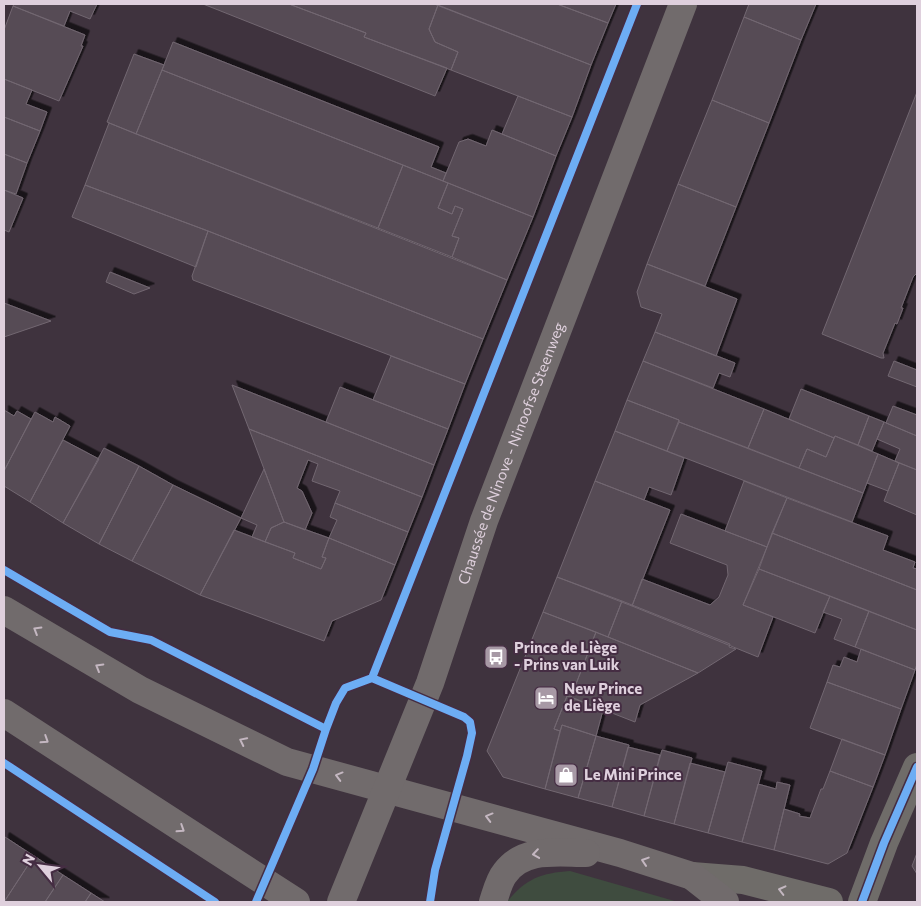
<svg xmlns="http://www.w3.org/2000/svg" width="921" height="906" font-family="Commissioner,sans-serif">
<defs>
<filter id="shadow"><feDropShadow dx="4.5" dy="-4.5" stdDeviation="0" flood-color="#0009"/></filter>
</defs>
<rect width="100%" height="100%" fill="#3f333e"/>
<path fill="#3f4c3f" d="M570,871L678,902H507C525,879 541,873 570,871Z"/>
<path fill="#564b55" stroke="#726771" filter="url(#shadow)" d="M14,4H97L90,19L70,11L64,26L13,6Z
M203,4H289L366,33L364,37L447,68L435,96Z
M289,4H434L438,5L429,29L435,42L458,52L451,70L364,37L366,33Z
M434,4H557L608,23L591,65Z
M557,4H616L608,23Z
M749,4H816L801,40L744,17Z
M438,5L591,65L572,117L451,70L458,52L435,42L429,29Z
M13,6L85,35L81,46H83L59,101L4,79V30Z
M744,17L801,40L769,123L712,100Z
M173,42L439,147L431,167L446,173L443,181L162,70Z
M134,54L164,65L136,134L107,122Z
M162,70L403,165L378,228L136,134Z
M4,79L32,90L26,104L47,112L40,131L4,117Z
M917,92V273L913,277L901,308H903L897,324L895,323L883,353L884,358H881L822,334Z
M518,96L572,117L556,156L502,134Z
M712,100L769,123L736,207L678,184Z
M4,117L40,131L27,163L4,154Z
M109,123L507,280L483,339L208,231L85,185Z
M492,130L556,156L533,217L443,181L459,142L468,139L486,146Z
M4,154L27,163L16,194L4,190Z
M403,165L448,183L438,208L452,214L455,206L463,209L452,236L459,238L452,257L378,228Z
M448,183L533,217L507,280L452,257L459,238L452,236L463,209L455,206L452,214L438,208Z
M678,184L736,207L705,286L647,264Z
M85,185L208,231L196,267L72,217Z
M4,190L23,198L9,232L4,230Z
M208,231L483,339L465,384L193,280L192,276Z
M647,264L737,299L716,356L655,332L662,314L641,307L637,292Z
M110,272L150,288L134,294L106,282Z
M4,303L51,321L4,337Z
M655,332L735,363L730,377L719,373L713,388L643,361Z
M391,356L465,384L448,429L373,400Z
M643,361L764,409L748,448L679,422V420L627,400Z
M894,361L917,370V387L888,376Z
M232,385L434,465L422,497L249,429Z
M340,387L448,429L434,465L326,422Z
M801,389L869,416L858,445L835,436L834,438L789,419Z
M627,400L679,420L667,451L615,431Z
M893,406L917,415V436L886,423Z
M764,409L834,438L826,457L807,449L799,468L748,448Z
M4,410L14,416L17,411L31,419L4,471Z
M35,412L53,422L55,417L70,426L30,502L4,486V471Z
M869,416L884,422L872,451L858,445Z
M679,422L863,493L852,522L667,451Z
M884,422L917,436V470L895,461L900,449L877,439Z
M249,429L422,497L408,532L335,503L340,491L312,481L318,464L308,460L297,488L302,491L312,513L305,530L284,522Z
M615,431L684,458L671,495L649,487L644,500L595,481Z
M835,436L878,454L863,493L799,468L807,449L826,457Z
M63,440L99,459L63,523L30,502Z
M104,448L139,466L99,544L63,523Z
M878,454L899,463L888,491L867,483Z
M899,463L917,470V515L884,501Z
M139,466L173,485L132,561L99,544Z
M264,469L284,522L271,528L265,542L252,537L257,525L241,518Z
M595,481L670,510L632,606L557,577Z
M744,481L787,498L767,547L725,531Z
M173,485L241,518L200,595L132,561Z
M787,498L888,536L883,550L915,562L913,568L917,569V590L772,533Z
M335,503L408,532L395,565L329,538L337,520L330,517Z
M681,514L767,547L743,605L773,617L758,657L632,606L642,579L710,605L719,597L728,575L727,565L670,543Z
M284,522L329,538L322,557L326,558L321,569L293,558L295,553L265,542L271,528Z
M234,530L295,553L293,558L321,569L326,558L322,557L329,538L395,565L381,600L332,621L324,641L200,595Z
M772,533L917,590V630L759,569Z
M759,569L830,596L815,633L743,605Z
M557,577L622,601L608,637L543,612Z
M830,596L869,611L855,647L834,639L842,619L823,612Z
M622,601L730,644L729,647L736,649L698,673L608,637Z
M869,611L917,630V664L915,670L855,647Z
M543,612L596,632L571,697L567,696L554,729L560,731L545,789L503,777L487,751Z
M596,632L608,637L698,673L640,705L635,722L571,697Z
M861,649L915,670L901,709L827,682L833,665L840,667L844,657L857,662Z
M827,682L901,709L885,755L810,728Z
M567,696L603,710L596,736L562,725L560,731L554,729Z
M562,725L596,736L578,798L545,789Z
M596,736L629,745L612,807L578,798Z
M842,739L885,755L873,787L830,771Z
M628,747L660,755L644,816L612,807Z
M662,750L692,758L674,824L644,816Z
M728,762L762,771L742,842L708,833Z
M690,763L725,772L708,833L674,824Z
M830,771L873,787L847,853L828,864L774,850L784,809L800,814L799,816L810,818L821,789H823Z
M777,782L790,785L774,850L742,842L758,784L776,789Z
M5,837L34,856L4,902V839Z
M917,853V874L912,866Z
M34,856L63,875L45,902H4Z
M63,875L91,893L85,902H45Z
M91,893L105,902H85Z"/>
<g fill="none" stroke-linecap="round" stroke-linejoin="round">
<path stroke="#6f6c69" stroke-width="28" d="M862,902L884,843L917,767"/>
<path stroke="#6f6c69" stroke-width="28" d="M692,876L743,880L829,902"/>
<g stroke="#716b6c" stroke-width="28">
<path d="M4,610L140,690L287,762L620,853L692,876L725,902"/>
<path d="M4,713L296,902"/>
<path id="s1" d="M341,902L430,683L484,521L683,4"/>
<path d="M493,902C496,893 499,880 505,873C524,847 557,853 586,853"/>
</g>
<g stroke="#452d43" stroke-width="11">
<path id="cycleway" d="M4,570L110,632L151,640L326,729
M372,678L637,4
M4,763L215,902
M256,902L313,769L326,729L336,703L345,688L372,678L464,717L470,722L472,733L467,756L435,870L430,902
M862,902L884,843L917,767"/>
</g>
<use href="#cycleway" stroke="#6dadf4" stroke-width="8"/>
</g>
<defs><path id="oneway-chevron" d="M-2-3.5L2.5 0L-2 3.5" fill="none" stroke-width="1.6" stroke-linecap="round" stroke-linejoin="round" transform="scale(1.25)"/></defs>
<g stroke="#c4b7c1">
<use href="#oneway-chevron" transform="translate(37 630) rotate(-149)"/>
<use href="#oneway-chevron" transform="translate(99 667) rotate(-150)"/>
<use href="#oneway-chevron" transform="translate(45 740) rotate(33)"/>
<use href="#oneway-chevron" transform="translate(243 741) rotate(-154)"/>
<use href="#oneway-chevron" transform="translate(339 776) rotate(-165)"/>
<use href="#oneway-chevron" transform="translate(489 817) rotate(-165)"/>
<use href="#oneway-chevron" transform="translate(181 829) rotate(33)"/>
<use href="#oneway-chevron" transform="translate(536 854) rotate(172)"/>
<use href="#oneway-chevron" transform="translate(645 861) rotate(-162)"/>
</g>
<use stroke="#c3b7c0" href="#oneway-chevron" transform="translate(782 890) rotate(-166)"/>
<defs>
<g id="bus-square" transform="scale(1.25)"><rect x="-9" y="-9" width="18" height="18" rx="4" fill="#a799a5" stroke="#452d43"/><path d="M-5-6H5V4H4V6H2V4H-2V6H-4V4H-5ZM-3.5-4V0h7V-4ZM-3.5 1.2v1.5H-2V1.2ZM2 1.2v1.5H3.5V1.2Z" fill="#fff"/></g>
<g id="hotel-square" transform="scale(1.25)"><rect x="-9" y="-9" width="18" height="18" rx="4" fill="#a799a5" stroke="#452d43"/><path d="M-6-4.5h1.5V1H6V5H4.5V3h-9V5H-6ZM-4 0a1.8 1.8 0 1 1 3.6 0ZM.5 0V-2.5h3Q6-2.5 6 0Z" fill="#fff"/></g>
<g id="shop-square" transform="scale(1.25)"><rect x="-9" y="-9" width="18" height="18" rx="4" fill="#a799a5" stroke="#452d43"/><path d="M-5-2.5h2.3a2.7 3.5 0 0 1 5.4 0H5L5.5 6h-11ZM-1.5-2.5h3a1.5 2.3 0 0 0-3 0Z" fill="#fff"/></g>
</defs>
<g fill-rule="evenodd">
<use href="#bus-square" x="496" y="657"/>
<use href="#hotel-square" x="546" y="698"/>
<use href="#shop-square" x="566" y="775"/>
</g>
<g text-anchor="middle" stroke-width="4" stroke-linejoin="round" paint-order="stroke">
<g font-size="15" fill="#dfd0dd" stroke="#452d43">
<text dy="5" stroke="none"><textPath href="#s1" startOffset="480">Chaussée de Ninove - Ninoofse Steenweg</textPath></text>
</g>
<g font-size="15" font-weight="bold" fill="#dfd0dd" stroke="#452d43" text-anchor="start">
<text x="514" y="653">Prince de Liège<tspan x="514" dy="17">- Prins van Luik</tspan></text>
<text x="564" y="694">New Prince<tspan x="564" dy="17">de Liège</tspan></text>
<text x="584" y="780">Le Mini Prince</text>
</g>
</g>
<rect width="921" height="906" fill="none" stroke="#dfd0dd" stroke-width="10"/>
<g transform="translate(40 866) rotate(299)" stroke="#452d43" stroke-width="4" paint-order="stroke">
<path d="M0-4L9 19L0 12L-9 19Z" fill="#dfd0dd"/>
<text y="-8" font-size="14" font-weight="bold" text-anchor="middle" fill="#dfd0dd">N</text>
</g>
</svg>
